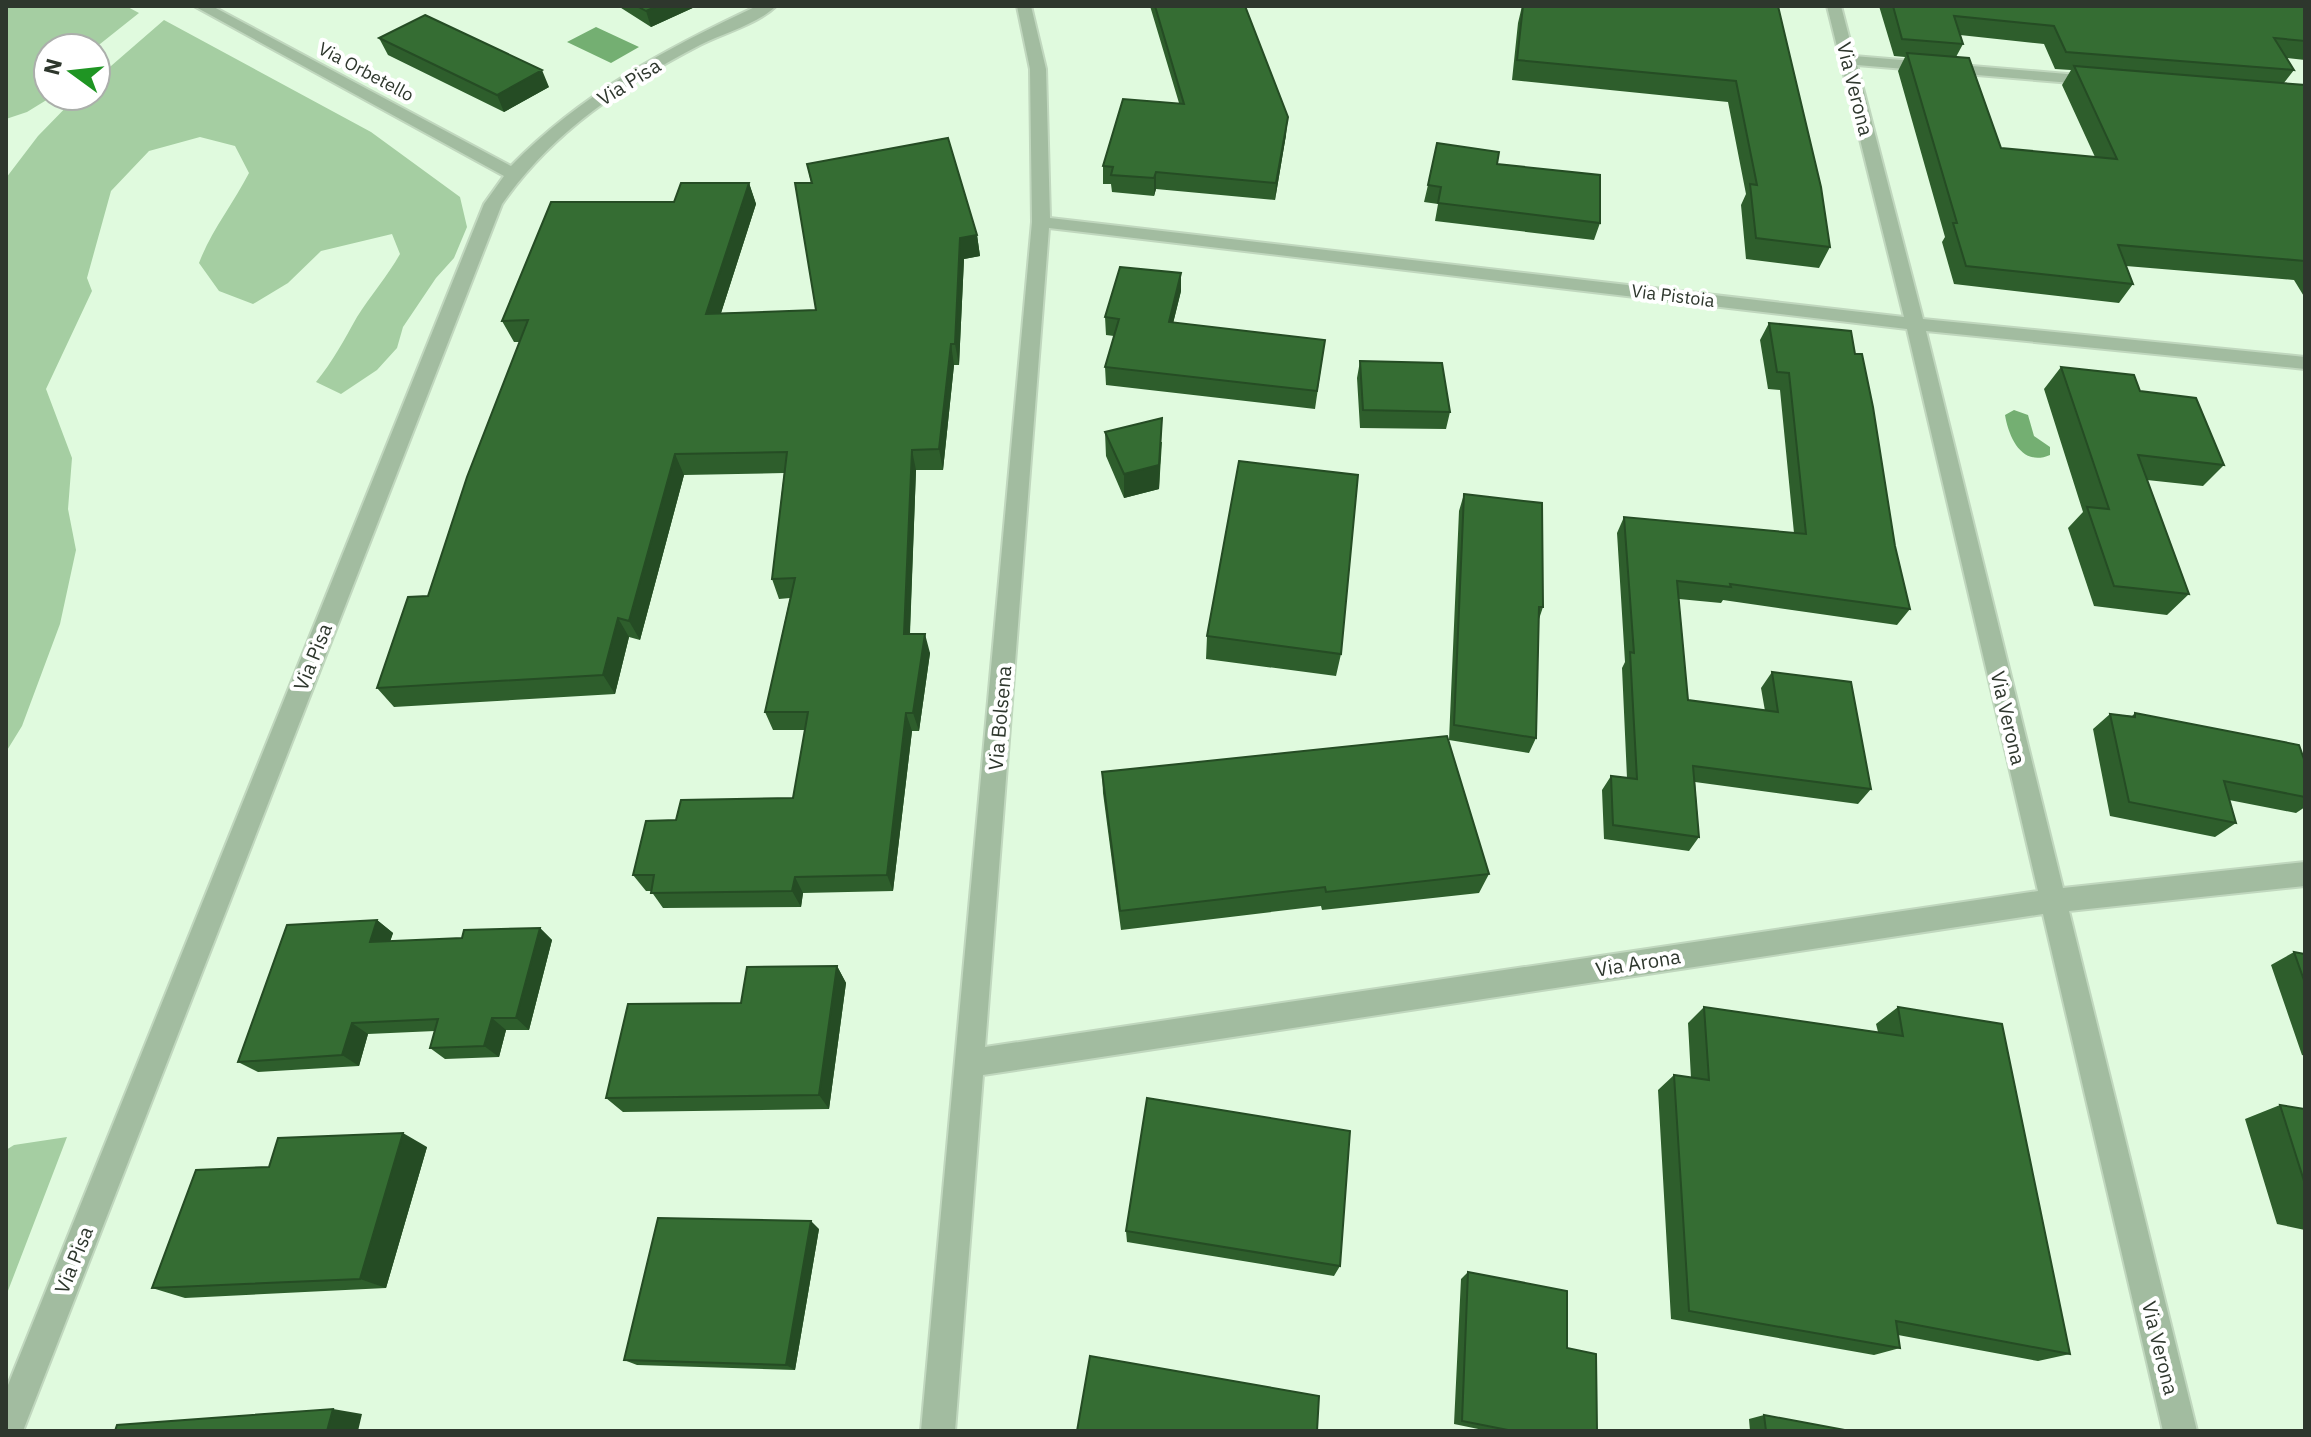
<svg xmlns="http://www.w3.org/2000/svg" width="2311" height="1437" font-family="'IBM Plex Sans',sans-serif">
<rect width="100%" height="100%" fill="#e0fade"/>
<path fill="#a5cea2" d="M6,6H126L139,13L95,48H48V96H53L27,112L6,119Z
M164,20L371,132L460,197L467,227L454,258L436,278L403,327L397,348L377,370L341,394L316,382C333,361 344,340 357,317C370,296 387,277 400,254L392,234L321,251L288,283L253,304L219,291L199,263C211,231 233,204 249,173L235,146L200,137L149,151L111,191L87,278L92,291L46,389L72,458L68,509L76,550L60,624L22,726L6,752V178L38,136L77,96H96V79Z
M67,1137L6,1296V1150L14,1145Z"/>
<path fill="#74af72" d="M596,27L639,47L611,63L567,42Z
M2014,410L2028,415L2034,436L2050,447V455C2022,467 2009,438 2005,415Z"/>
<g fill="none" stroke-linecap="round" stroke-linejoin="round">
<g stroke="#c0d7be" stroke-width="4">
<path id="street" d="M194,6H212L511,166C581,94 667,48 757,6H776C758,24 723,33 700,45C623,85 552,132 502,204L23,1431H6V1390L484,204L504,176Z
M1017,6H1031L1046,69L1050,218L1904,317L1827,6H1841L1854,56L2102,77V83L2096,85L1857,65L1923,319L2305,357V369L1926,331L2063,888L2305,862V886L2069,911L2197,1431H2163L2043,914L983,1075L955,1431H921L1032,222L1030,69ZM1049,228L1907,329L2038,891L985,1047Z"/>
</g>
<use href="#street" fill="#a2bca0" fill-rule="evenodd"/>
</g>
<path fill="#2e5e2c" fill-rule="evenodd" d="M618,6H697L651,27Z
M1150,6H1245L1286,135L1275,200L1156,189L1154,196L1112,192L1111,184H1103V166L1179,103Z
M1522,6H1778L1830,247L1819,268L1746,259L1741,205L1746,194L1728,102L1512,80L1518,23Z
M1879,6H2305V60L2287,58L2294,70L2283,84L2305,85V298L2294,280L2126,266L2133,284L2119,303L1954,284L1942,242L1945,237L1898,71L1905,57L1894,56ZM1960,35L2044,44L2055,69L2071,70L2062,85L2095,157L2001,148L1956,57L1963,44Z
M379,38L549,87L504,112L388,55Z
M807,164L977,235L980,256L964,259L959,365H954L943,470H916L910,634L930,653L919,731H912L893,891L803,893L801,907L663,908L651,891H646L633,875L676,820L793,798L805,730H773L765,712L790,598L779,599L772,579L784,473L684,475L640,640L629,637L615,694L394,707L377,688L428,596L520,342H514L502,321L674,202L749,183L756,204L721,313L816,310L811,183Z
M1497,164L1600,223L1594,240L1435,221L1438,204L1424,202L1428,185Z
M1181,291L1173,323L1325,340L1315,409L1106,385L1105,367L1114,336L1106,335L1105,317Z
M1769,323L1895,546L1910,609L1897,625L1723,600L1721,603L1679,599L1688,700L1765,711L1761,688L1772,672L1871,789L1858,804L1695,782L1699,837L1689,851L1604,839L1602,790L1611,776L1627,778L1622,668L1625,662L1617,533L1624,517L1794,533L1780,390L1768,389L1760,340Z
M1360,361L1450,412L1446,429L1360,428L1357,378Z
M2061,367L2224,465L2203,486L2147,480L2189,594L2167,615L2094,606L2068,528L2083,512L2044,389Z
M1105,432L1162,442L1159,489L1124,498L1106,456Z
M1464,494L1543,607L1539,619L1536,738L1529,753L1449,740L1459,511Z
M1207,636L1341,654L1336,676L1206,659Z
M2135,713L2305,762V807L2296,813L2229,800L2236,823L2215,837L2110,816L2093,729L2110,714L2132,716Z
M1102,772L1489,874L1479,893L1322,910L1321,906L1121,930L1103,793Z
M377,920L393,933L390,941L462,938L540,928L552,940L529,1030H506L499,1057L445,1059L430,1048L435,1031L368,1034L359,1066L258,1072L238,1062Z
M2294,952L2305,954V1056L2302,1055L2271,965Z
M837,966L846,983L829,1109L623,1112L606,1098L741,1003Z
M1704,1007L1878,1032L1876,1024L1898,1007L2070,1354L2038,1361L1898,1335L1900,1348L1874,1355L1671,1319L1658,1090L1674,1075L1691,1078L1688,1023Z
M2280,1105L2305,1109V1230L2277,1224L2245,1119Z
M427,1147L386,1288L185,1298L152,1288L269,1167Z
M819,1229L795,1370L637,1365L624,1360Z
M1126,1231L1340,1266L1334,1276L1127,1242Z
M1468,1272L1567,1348L1597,1431H1488L1454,1424L1461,1279Z
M1764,1415L1850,1431H1750L1749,1419Z"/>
<path fill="#254c24" d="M658,6H697L651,27L646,11Z
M542,70L549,87L504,112L497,95Z
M1288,117L1286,135L1275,200L1276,183Z
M1156,172V189L1154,196V178Z
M749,183L756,204L714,335L706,314Z
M977,235L980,256L964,259L959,365L955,344L960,238Z
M1181,273V291L1169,340V322Z
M951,344L954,365L943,470L939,449Z
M1162,418L1159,489L1124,498V474Z
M912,450L916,470L909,653L904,634Z
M675,454L684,475L640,640L629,621Z
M618,618L629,637L615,694L603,675Z
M925,634L930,653L919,731L913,713Z
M906,713L912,731L893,891L887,875Z
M795,877L803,893L801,907L792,891Z
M377,920L393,933L386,954L370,942Z
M540,928L552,940L529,1030L516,1018Z
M837,966L846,983L829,1109L819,1095Z
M492,1018L506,1030L499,1057L484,1046Z
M352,1023L368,1034L359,1066L342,1055Z
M403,1133L427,1147L386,1288L360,1279Z
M811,1221L819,1229L795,1370L786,1365Z
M333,1409L362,1414L358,1431H327Z"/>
<path fill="#356d33" stroke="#254c24" stroke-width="2" d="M637,6H658L646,11Z
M1155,6H1245L1288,117L1276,183L1156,172L1154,178L1111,175L1113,167L1103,166L1123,99L1184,104Z
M1523,6H1778L1821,187L1830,247L1756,238L1750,184L1757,185L1736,81L1517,60Z
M1893,6H2305V41L2274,38L2294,70L2066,52L2054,26L1954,16L1963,44L1902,39Z
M425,15L542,70L497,95L379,38Z
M1907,53L1969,58L2001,148L2117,159L2074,66L2305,85V261L2118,245L2133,284L1966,266L1953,223H1957Z
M948,138L977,235L960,238L955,344H951L939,449L912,450L904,634H925L913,713H906L887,875L795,877L792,891L651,893L654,875H633L646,821L676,820L681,800L793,798L808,712H765L795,578L772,579L787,452L675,454L629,621L618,618L603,675L377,688L408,597L428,596L467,477L528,320L502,321L551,202H674L681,183H749L706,314L816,310L795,183H812L807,164Z
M1437,143L1499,152L1497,164L1600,175V223L1438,203L1441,187L1428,185Z
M1120,267L1181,273L1169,322L1325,340L1317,391L1105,367L1119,319L1105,317Z
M1769,323L1851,331L1855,354H1862L1873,407L1895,546L1910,609L1730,584L1731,587L1677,581L1688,700L1778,712L1772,672L1851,682L1871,789L1693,766L1699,837L1613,825L1611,776L1637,779L1630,652L1634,653L1624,517L1806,534L1789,373L1777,372Z
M1360,361L1442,363L1450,412L1363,410Z
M2061,367L2134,375L2140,391L2196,398L2224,465L2138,455L2189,594L2114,586L2087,507L2109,509Z
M1162,418L1159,465L1124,474L1105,432Z
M1239,461L1358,475L1341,654L1207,636Z
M1464,494L1542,503L1543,607H1539L1536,738L1454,725Z
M2135,713L2299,745L2305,762V797L2224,781L2236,823L2129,802L2110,714L2135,717Z
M1447,736L1489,874L1326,892L1325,887L1120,911L1102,772Z
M377,920L370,942L462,938L464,930L540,928L516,1018H492L484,1046L430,1048L438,1019L352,1023L342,1055L238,1062L287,925Z
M2294,952L2305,954V983Z
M837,966L819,1095L606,1098L628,1004L741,1003L747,967Z
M1704,1007L1903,1036L1898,1007L2002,1024L2070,1354L1896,1321L1900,1348L1689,1311L1674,1075L1709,1080Z
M1147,1098L1350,1131L1340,1266L1126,1231Z
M2280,1105L2305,1109V1184Z
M403,1133L360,1279L152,1288L196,1170L269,1167L278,1138Z
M658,1218L811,1221L786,1365L624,1360Z
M1468,1272L1567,1291V1348L1596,1354L1597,1431H1513L1462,1421Z
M1090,1356L1319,1396L1317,1431H1077Z
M333,1409L327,1431H115L117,1425Z
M1764,1415L1850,1431H1766Z"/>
<g text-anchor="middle" stroke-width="8" stroke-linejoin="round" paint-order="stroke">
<g font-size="18" fill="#2e372d" stroke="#fff">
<text transform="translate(366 72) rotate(28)" y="6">Via Orbetello</text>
<text transform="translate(1673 296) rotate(7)" y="6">Via Pistoia</text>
</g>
<g font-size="20" fill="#2e372d" stroke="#fff">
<text transform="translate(629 82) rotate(-32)" y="7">Via Pisa</text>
<text transform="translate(1855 89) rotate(76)" y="7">Via Verona</text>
<text transform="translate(313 657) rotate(-68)" y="7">Via Pisa</text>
<text transform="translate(1000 718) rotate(-85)" y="7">Via Bolsena</text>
<text transform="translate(2008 718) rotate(77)" y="7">Via Verona</text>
<text transform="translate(1638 963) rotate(-9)" y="7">Via Arona</text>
<text transform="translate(74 1260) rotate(-68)" y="7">Via Pisa</text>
<text transform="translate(2160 1348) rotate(76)" y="7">Via Verona</text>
</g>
</g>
<rect width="2311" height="1437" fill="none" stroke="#2e372d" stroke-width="16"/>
<g transform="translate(72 72) rotate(285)"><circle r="38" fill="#ffffff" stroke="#abafab" stroke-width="2"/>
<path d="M0-6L14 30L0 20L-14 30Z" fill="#1f9523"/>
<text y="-12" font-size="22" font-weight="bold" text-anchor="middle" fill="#2e372d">N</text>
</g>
</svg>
